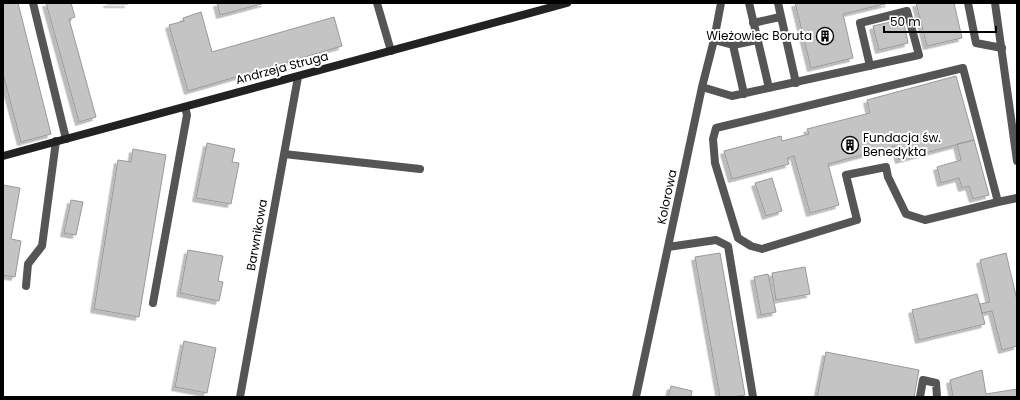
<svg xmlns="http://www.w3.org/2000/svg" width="1020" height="400" font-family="Poppins,sans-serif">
<defs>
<filter id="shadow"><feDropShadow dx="-3.5" dy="3.5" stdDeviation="0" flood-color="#0004"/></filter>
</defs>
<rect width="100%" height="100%" fill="#fff"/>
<path fill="#c4c4c4" stroke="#999" filter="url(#shadow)" d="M3,3H18L51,134L21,142L3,74Z
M46,3H71L75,17L69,19L96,117L79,122Z
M107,3H128V4H107Z
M217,3H265L220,15Z
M795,3H889L843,14L853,58L811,68Z
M916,3H954L962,38L927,46Z
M201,12L212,52L334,17L342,46L188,91L169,25L184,21L183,18Z
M903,19L908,43L879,50L873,26Z
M956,76L974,140L899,160L895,146L828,164L839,205L810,213L794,156L787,158L789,164L732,179L724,151L781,136L782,141L809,134L807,129L870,113L867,100Z
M974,140L989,195L973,199L969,186L962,188L959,178L941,183L937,167L961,160L957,144Z
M207,143L235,149L232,162L239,163L231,204L196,198Z
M133,149L166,155L139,317L94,309L118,160L131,162Z
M772,178L782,211L766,216L755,183Z
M3,185L20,188L11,239L21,241L15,277L3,275Z
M71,200L83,202L76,235L64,233Z
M188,250L223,256L218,281L223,282L219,301L180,293Z
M720,253L745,395L731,397H720L695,257Z
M1006,253L1017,300V346L1002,350L992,311L982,313L980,304L990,302L980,260Z
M805,267L810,294L776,300L772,273Z
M768,274L776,312L761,315L754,277Z
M977,294L985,324L919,340L912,310Z
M184,341L216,348L207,393L175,387Z
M826,352L919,370L914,397H817Z
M982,370L986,394L1017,389V397H953L950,380Z
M671,386L692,391L691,397H668Z"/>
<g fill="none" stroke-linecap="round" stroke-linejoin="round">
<path stroke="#555" stroke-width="8" d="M33,3L66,139
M377,3L391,51
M749,3L769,88
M778,3L796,83
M968,3L976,43L1002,48
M753,23L780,17
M714,40L733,45L744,94
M733,45L757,40
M963,68L998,202L925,220L906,214L888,177L886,167L846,175L857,220L762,249L751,246L738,238L715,163L713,139L716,128Z
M702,87L732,96L919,55L907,11L860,23L870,66
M284,154L420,169
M998,202L1017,198
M668,247L716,240L728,246L753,397
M26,286L28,264L42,246L56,141
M153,303L187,115L185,107
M240,397L298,77
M636,397L702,87L714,40L721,3
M920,397L923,380L936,383L937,397"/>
<path stroke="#555" stroke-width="8" d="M995,3L1017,161"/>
<path stroke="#222" stroke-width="8" d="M3,156L567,3"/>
</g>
<defs>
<g id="building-ring" transform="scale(0.9)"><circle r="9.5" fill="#fff" stroke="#000" stroke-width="1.5"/><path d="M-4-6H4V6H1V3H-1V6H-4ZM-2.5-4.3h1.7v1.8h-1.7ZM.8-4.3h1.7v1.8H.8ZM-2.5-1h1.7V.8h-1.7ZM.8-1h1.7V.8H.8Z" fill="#000"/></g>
</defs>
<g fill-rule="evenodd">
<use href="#building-ring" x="825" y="36"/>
<use href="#building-ring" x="850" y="145"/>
</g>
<g text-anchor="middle" stroke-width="4" stroke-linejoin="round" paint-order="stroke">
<g font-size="12" fill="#000" stroke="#fff" text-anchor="end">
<text x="812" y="40">Wieżowiec Boruta</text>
<text x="863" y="142" text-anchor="start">Fundacja św.<tspan x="863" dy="14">Benedykta</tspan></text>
</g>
<g font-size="12" fill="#000" stroke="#fff">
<text transform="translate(282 68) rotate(-15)" y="4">Andrzeja Struga</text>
<text transform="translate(667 197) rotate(-78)" y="4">Kolorowa</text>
<text transform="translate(257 235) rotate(-80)" y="4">Barwnikowa</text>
</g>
</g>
<rect width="1020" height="400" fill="none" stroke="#000000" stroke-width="8"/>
<path d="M884 26v6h112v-6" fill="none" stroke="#000000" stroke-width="2"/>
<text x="890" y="26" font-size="12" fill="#000000" stroke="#ffffff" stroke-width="3" paint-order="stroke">50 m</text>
</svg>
